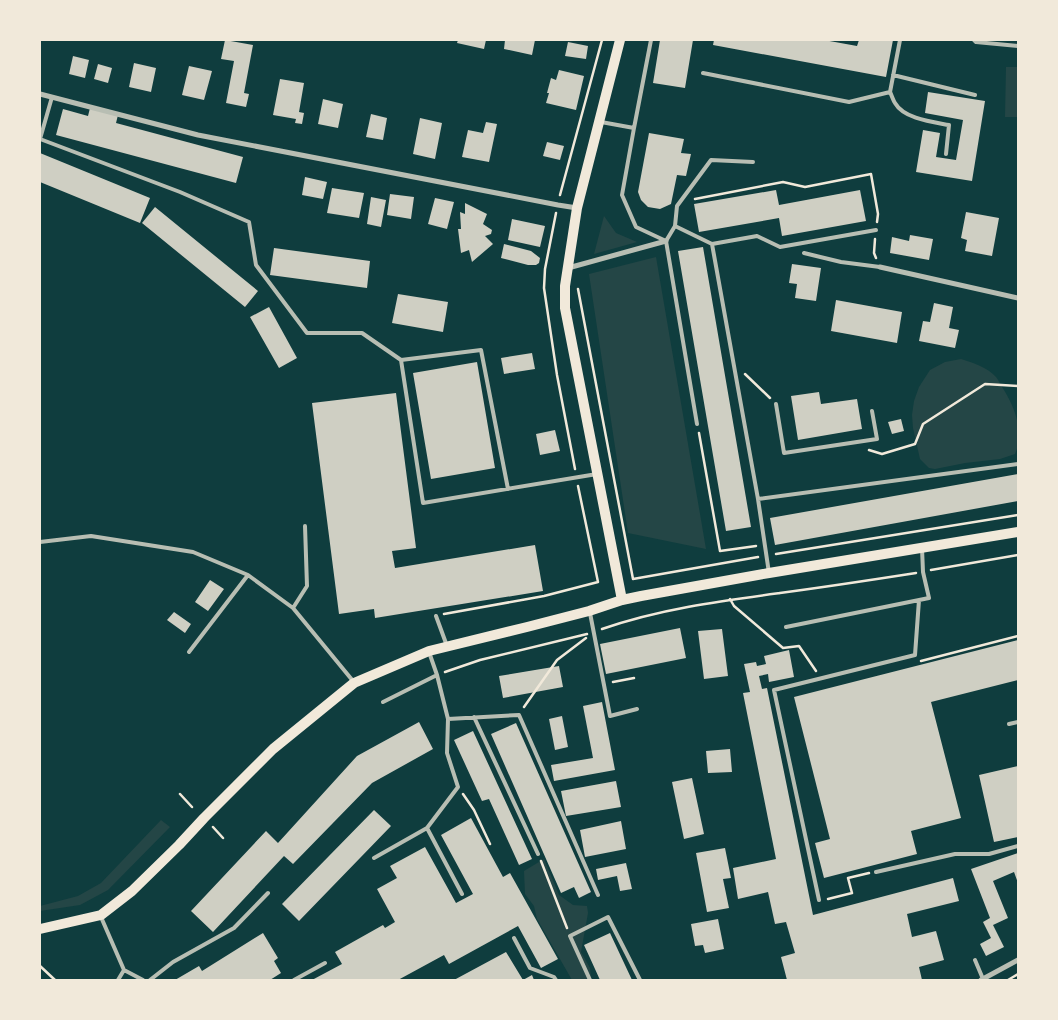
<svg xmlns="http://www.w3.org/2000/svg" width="1058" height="1020" font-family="'IBM Plex Sans',sans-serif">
<rect width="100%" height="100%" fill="#0f3d3e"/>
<path fill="#244646" d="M1006,67H1018V117H1005Z
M604,216L616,233L637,242L594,254Z
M656,257L706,549L628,533L589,274Z
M961,359C973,363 987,367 996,377C998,379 1000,384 1002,387C1014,405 1025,432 1015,454L1000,459L965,463L935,469L929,468L920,459L913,428L912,415L914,401L919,387L930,370L945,362Z
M161,820L170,827L108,890L80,905L40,911V906L78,896L101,883Z
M544,859L559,895L573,905L587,906L588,913L581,952L590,968L591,978L594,980H572L537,919L534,906L525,894L524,871Z"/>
<path fill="#cfcfc3" d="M225,40L253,45L244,93L249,94L246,107L226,103L234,61L221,59Z
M458,40H486L484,49L457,43Z
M505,40H535L532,55L504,49Z
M660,40H693L685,88L653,83Z
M714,40H824L857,46L859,40H893L886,77L713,45Z
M568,42L588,46L586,59L565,56Z
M73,56L89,60L85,78L69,74Z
M134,63L156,68L151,92L129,87Z
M98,64L112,68L108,83L94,79Z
M189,66L212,71L204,100L182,95Z
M559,70L584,76L576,110L546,103L549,93H547L551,78L556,80Z
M280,79L304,83L299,112L304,113L302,124L295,123L296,119L273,115Z
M928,92L985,101L972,181L916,172L923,130L940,133L936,157L956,160L963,120L925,113Z
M323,99L343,104L338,128L318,124Z
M90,108L118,115L116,123L243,157L236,183L56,135L63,109L88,116Z
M371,114L387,118L383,140L366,137Z
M420,118L442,123L435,159L413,154Z
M486,122L497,124L489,162L462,157L468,130L483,133Z
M649,133L684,139L681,153L691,154L686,176L677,175L671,204L660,209L648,207L641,200L638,192Z
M547,142L564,146L560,160L543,156Z
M40,153L150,198L140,223L40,182Z
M305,177L327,182L323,199L302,195Z
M332,188L364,193L359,218L327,213Z
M776,190L779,205L860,190L866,221L782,236L779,218L699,232L694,204Z
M390,194L414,197L411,219L387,215Z
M371,197L386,200L381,227L367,224Z
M435,198L454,202L447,229L428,224Z
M465,203L487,214L483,224L492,230L491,234L485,236L493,244L472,262L469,250L461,253L458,229H461L460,212L465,214Z
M155,207L258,291L245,307L142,223Z
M966,212L999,218L992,256L965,251L967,240L961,238Z
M512,219L545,226L540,247L508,240Z
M910,235L933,239L929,260L890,253L892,237L909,241Z
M504,244L531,251L540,258L539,263L536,265H528L501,258Z
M703,247L751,527L726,531L678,251Z
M274,248L370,261L367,288L270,275Z
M792,264L821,268L816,301L795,298L797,284L789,283Z
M398,294L448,302L443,332L392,323Z
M836,300L902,312L897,343L831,331Z
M934,303L953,307L949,328L959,330L955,348L919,341L923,321L930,322Z
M269,307L297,358L279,368L250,317Z
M532,353L535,369L504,374L501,358Z
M477,362L495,468L431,479L413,373Z
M819,392L821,404L857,399L862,429L798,440L791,396Z
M396,393L416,548L392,551L395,568L535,545L543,591L375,618L374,609L339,614L312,403Z
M901,419L904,431L892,434L888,422Z
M555,430L560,451L540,455L536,434Z
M1018,474V501L775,545L770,518Z
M210,580L224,589L208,611L195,602Z
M174,612L191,624L185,633L167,620Z
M680,628L686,658L606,674L600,644Z
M722,629L728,676L704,679L698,631Z
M1018,640V680L931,702L961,818L911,831L917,854L824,878L815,843L830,839L794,697Z
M789,650L794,677L769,682L768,674L759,676L762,689L767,688L813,915L953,878L959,901L907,914L912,937L936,931L944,960L919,967L922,980H787L781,957L795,953L786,922L775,924L768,892L738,899L733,868L776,859L743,693L750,692L744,664L756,662L757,666L766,664L764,656Z
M559,666L563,687L503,698L499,676Z
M602,702L615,770L554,781L551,765L593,758L583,706Z
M562,716L568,747L555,750L549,719Z
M419,722L433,749L372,783L293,864L284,856L213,932L191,911L266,831L278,843L357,756Z
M516,723L591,892L579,898L574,887L561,893L491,734Z
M473,731L532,859L519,865L489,799L482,801L454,740Z
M730,749L732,772L708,773L706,751Z
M1018,766V837L994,842L979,775Z
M692,778L704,834L684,839L672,782Z
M616,781L621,807L566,816L561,791Z
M374,810L391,826L299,921L282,904Z
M471,818L503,877L510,873L558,959L541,968L518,926L449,964L444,955L398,980H312L342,964L335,952L383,925L385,928L395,922L377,889L397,878L390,866L425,847L456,903L473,894L441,835Z
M621,821L626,849L585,857L580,830Z
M725,848L731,878L723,879L729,908L707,912L696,853Z
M1018,853V883L1014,872L993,881L1008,918L993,925L1004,947L986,956L980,944L991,938L983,922L990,918L971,869Z
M626,863L632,889L620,891L617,876L598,880L596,869Z
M718,919L724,949L705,953L703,945L695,946L691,924Z
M263,933L278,958L274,961L281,973L270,980H175L199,966L202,971Z
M610,933L632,980H600L590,958L584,945Z
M506,952L523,980L532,975L534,980H454Z"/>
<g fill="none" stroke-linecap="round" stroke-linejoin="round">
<path stroke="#f1e9da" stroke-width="2.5" d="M560,195L602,40
M695,199L783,182L805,187L871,174L878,214L877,222
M556,213L545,269L544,288L557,375L575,469
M875,239L874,253L876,258
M578,289L633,579L758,557
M745,374L770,398
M699,433L720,551L756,546
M869,450L882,454L915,444L923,424L985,384L1018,386
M776,554L1018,515
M931,570L1018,555
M730,599L734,606L783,648L799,646L816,671
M444,614L544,596L598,582L578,486
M602,629C659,609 720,601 780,593C825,587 871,580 916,573
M921,661L1018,636
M445,672L480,660L587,634
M613,682L634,678
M524,707L557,660L586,638
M180,794L192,807
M463,794L474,810L490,844
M213,827L223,838
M541,861L567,928
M828,899L852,893L848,878L869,873
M40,966L55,980
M1008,980L1018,974"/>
<path stroke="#b8beb3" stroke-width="4" d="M974,40L976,42L1018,46
M703,73L849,102L890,92L900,40
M893,75L975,95
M890,92C892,96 893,100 895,103C904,119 933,122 949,125L946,154
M52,97L40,139L180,192L249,222L256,265L307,333H362L401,360L423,503L597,474
M601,122L634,128L622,195L636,227L666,241
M634,128L651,40
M675,226L712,244L758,499L769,573
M712,244L757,236L780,247L876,230
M804,253L841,262L880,267
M401,360L481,350L508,489
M776,404L784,453L877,439L872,411
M697,424L666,241L675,226L677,206L711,160L753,162
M758,499L1018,464
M40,542L91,536L193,552L248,575L293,608L353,681
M293,608L307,586L305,526
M590,613L610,716L637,709
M436,616L447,646
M786,627L929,598L923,572L922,548
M189,652L248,575
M429,652L437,675L448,719L519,715L598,895
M383,702L437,675
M474,717L538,854
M1009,724L1018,722
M427,828L462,894
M374,858L427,828L458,787L447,753L448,719
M876,872L955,854H989L1018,846
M819,900L774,690L915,655L919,600
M101,917L124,970L118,980
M514,938L530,968L554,977L556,980
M975,960L983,979
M124,970L143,980
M150,980L173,962L234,928L268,893
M294,980L325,963
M590,980L570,936L608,917L640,980"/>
<path stroke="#b8beb3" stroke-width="5" d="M40,94L198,135L558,205L577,208
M880,267L1018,298
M568,268L666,241
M981,980L1018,960"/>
<path stroke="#f1e9da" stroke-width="10" d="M620,40L577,208L565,286V308L622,600
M40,929L101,915L132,891L179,845L204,818L273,749L354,683L429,651L527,627L589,611L622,600L641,596L769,573L1018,532"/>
</g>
<rect width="1058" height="1020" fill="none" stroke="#f1e9da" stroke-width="82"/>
</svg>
